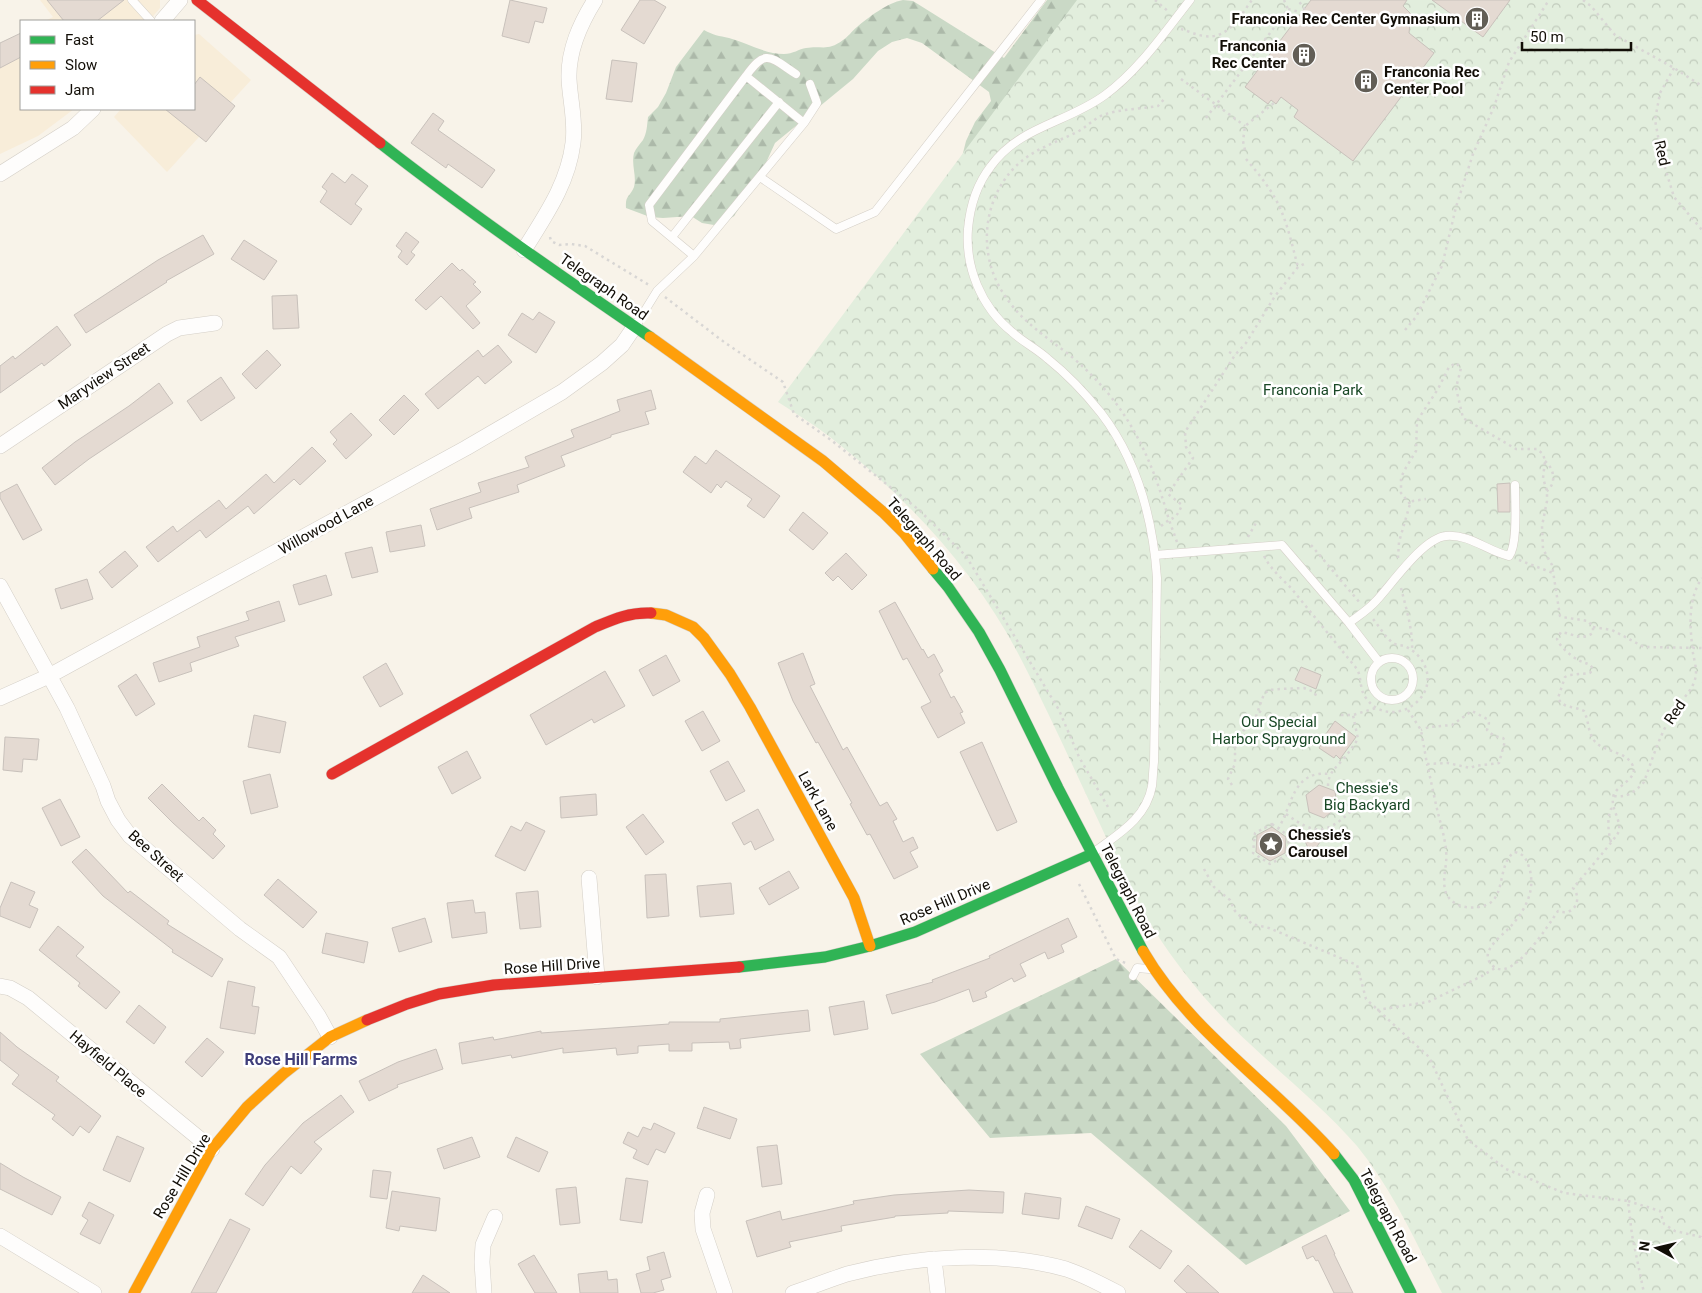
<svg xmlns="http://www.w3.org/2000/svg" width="1702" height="1293" font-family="Roboto,sans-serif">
<defs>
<pattern id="forest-firs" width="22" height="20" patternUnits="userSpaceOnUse" patternTransform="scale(1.25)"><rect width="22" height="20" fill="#cad9c6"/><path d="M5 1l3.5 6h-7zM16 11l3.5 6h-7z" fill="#acb9a9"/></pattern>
<pattern id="park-crowns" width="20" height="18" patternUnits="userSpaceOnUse" patternTransform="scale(1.25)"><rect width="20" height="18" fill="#e2eedd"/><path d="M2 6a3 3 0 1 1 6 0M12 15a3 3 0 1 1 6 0" fill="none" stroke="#c1cbbc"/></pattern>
</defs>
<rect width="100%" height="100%" fill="#f8f3e9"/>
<path fill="#f8edd9" d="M40,0H160V8L149,21H45L53,17Z
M21,34V109H74L38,136L0,154V45Z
M199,34L251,80L167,172L114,117L121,109H194V35Z"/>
<path fill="url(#forest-firs)" d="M903,0L913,1L1004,58L1047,0H1099L961,161L966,141L975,122L991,101L989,92L922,43L907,38L892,42L878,51L853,79L775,143L759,178L734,216L728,220L714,225L702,223L691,216L663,218L650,217L626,208C625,195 630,197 634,187C637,176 631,165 634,153C636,148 640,144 643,140C647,133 647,125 648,117L658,107L666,93L676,67L704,30C713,35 719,36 729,38C747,43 765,54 784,54C793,54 799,49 806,48C822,45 827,52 843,40C848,37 852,31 857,27C869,17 887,3 903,0Z
M1116,959L1286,1126L1350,1211L1246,1265L1091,1133L990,1138L920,1054Z"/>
<path fill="url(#park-crowns)" d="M1077,0H1702V1293H1442C1416,1243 1393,1190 1357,1146C1325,1109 1286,1078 1250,1044C1217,1014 1187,979 1162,942C1136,903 1118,864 1099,822C1074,769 1050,715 1023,663C978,573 908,498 830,437C813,424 795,413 778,402Z"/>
<path fill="#e4dad2" stroke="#c8c1bb" d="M47,0H124L97,21H64Z
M510,0L547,8L543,23L535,21L529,43L502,36Z
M640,0H654L666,7L644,44L621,30Z
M1311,0H1407L1403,6L1411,14L1409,33L1434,53L1353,161L1294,117L1298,110L1281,97L1276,104L1271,100L1268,104L1245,87Z
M1432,0H1510L1483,37Z
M21,33V57L0,68V43Z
M612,60L637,63L632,102L606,99Z
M200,77L235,106L206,142L165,109H194V85Z
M433,113L444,121L438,130L495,170L482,188L448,164L446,168L411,143Z
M332,173L345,183L352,174L368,186L355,204L362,209L351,225L320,202L327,191L322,187Z
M406,232L419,242L411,252L415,255L407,265L398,257L402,251L396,246Z
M203,235L214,254L166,281L167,282L86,333L74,315L158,260Z
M244,240L277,261L264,280L231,259Z
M452,263L460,271L462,269L476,282L473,284L481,292L466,306L480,323L473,329L441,296L426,310L415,300Z
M297,295L299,328L273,329L272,296Z
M539,312L555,322L536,353L508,335L522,313L533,320Z
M57,326L71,345L44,366L42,363L0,393V366L13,356L15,359Z
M498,345L512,362L485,384L478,376L438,409L425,394L478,350L483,357Z
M267,350L281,365L256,389L242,374Z
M221,377L235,398L201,421L187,401Z
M159,383L173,403L89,459L55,485L42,468L75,442L129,406Z
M651,390L656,409L645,412L649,424L611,435V437L561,456L565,466L517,485L519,492L469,508L472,518L437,530L430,509L481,492L478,483L529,467L525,457L574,437L571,430L620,411L617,400Z
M404,395L419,410L394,435L379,420Z
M351,413L372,435L346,459L333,444L337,440L330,432Z
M312,447L326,461L300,485L294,479L254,514L248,506L206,538L200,530L158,562L146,547L173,526L177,532L219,500L226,509L266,474L274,483Z
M716,450L780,496L764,518L747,506L752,499L726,481L721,488L717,484L711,493L683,472L695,456L706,464Z
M1510,483V512H1498L1497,484Z
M17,484L42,530L23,540L0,498V493Z
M803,512L828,533L813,550L789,530Z
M421,525L425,546L390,552L386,532Z
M372,547L378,572L352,578L345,553Z
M125,551L138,566L112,588L99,572Z
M846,553L867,575L852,590L838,576L833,581L825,573Z
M326,575L332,595L299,605L293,585Z
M87,579L93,599L61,609L55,589Z
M279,601L285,621L235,637L239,646L190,663L192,671L159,682L153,663L200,647L197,637L249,620L246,612Z
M895,602L922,650L923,649L928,658L934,654L943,671L939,674L951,698L954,696L963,712L960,713L965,723L938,738L921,707L931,702L907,658L903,660L879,611Z
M803,653L815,684L810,686L843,750L847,747L880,806L887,802L897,819L893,821L903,842L913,837L918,848L910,852L918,867L894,879L870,834L867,835L850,804L852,803L818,742L816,743L793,701L778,663Z
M666,655L680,681L653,696L639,670Z
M386,663L403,694L380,707L363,677Z
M1301,667L1321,675L1316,689L1295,680Z
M605,671L625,706L594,723L592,719L546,745L530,715Z
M136,674L155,704L136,716L118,686Z
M703,711L720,741L702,751L685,721Z
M254,715L286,722L280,753L248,747Z
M1335,721L1356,737L1340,759L1336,755L1334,758L1319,748L1321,745L1319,744Z
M5,737L39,739L37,760L23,759L22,772L3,770Z
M982,742L1017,822L997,831L960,752Z
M467,751L481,778L452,794L438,767Z
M728,761L745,791L726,801L710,771Z
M270,774L278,807L251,814L243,781Z
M162,784L199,821L203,817L216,830L213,834L225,846L213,859L173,823L148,798Z
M1319,785L1335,791L1337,807L1324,818L1309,812L1306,795Z
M596,794L597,815L561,818L560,797Z
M60,799L80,837L61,846L42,808Z
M758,809L774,840L755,850L751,841L744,845L732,823Z
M643,814L664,842L646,855L626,827Z
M526,822L545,831L525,871L495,856L511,826L521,831Z
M1272,827L1286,837L1285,853L1270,861L1256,852L1257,835Z
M1310,834L1317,835L1320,842L1316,848H1308L1305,841Z
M86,849L128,893L130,891L169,921L167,924L223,959L212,977L172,952L173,950L103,896L72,862Z
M789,871L799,888L769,905L759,888Z
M666,874L669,916L647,918L645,875Z
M278,879L317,912L303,928L264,895Z
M11,882L35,892L29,905L38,909L30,928L0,916V908Z
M731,883L734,914L700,917L697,886Z
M538,891L541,927L520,929L516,893Z
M473,900L475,913L485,912L487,933L452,938L447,903Z
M425,918L432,942L399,952L392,928Z
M1068,918L1077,937L1061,945L1064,952L1048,959L1045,952L1020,964L1026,976L1014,982L1012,978L985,992L987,997L973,1002L969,989L935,1002L892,1014L886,995L933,982L932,980L990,958L989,956Z
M58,926L84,947L76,956L120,992L106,1009L78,986L80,983L39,950Z
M326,933L368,942L364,963L322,953Z
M228,981L255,987L252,1006L259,1007L255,1034L220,1028Z
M864,1001L868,1029L834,1035L829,1007Z
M139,1005L166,1027L154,1044L126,1022Z
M808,1010L810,1031L740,1039L741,1048L730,1049L729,1042L692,1043V1051H669V1044L638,1046V1053L617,1055L616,1048L563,1053V1048L512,1058L511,1055L462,1064L459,1043L493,1037L494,1040L541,1031V1033L669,1024V1022H720V1019Z
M0,1032L17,1047L59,1077L56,1081L101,1116L89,1133L80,1126L73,1136L52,1119L55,1115L12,1084L19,1075L0,1060Z
M207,1038L224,1052L202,1077L185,1062Z
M436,1049L443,1069L397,1085L398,1087L369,1101L359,1081L398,1062Z
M341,1095L354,1112L314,1142L322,1149L301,1174L291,1166L263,1206L245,1194L265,1165L303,1123Z
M704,1107L737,1119L730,1139L697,1128Z
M654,1123L675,1133L665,1153L656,1149L648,1165L633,1158L637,1150L623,1143L628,1132L638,1137L643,1127L651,1130Z
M117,1136L144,1148L130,1182L103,1170Z
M472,1137L480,1157L444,1169L437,1149Z
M516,1137L548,1152L539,1172L507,1157Z
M777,1145L782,1184L762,1187L757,1147Z
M0,1163L23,1177L61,1197L52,1215L0,1189Z
M373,1170L391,1172L387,1199L370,1197Z
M626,1178L648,1181L642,1223L620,1220Z
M576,1187L580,1223L560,1225L556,1189Z
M969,1190L1004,1192L1003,1213L948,1211V1213L895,1216V1217L841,1226L842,1231L789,1242L791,1247L757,1257L746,1221L780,1211L782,1220L854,1204L853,1201L894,1195Z
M392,1191L440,1198L436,1231L400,1226L399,1231L386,1228Z
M1025,1193L1061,1198L1059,1219L1022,1214Z
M89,1202L114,1215L100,1244L80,1234L88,1220L82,1216Z
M1086,1206L1120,1219L1112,1239L1078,1226Z
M230,1219L250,1229L216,1293H191Z
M1141,1230L1172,1251L1160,1269L1129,1247Z
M1326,1235L1335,1254H1334L1353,1293H1334L1318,1260L1316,1261L1313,1256L1307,1259L1302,1247Z
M664,1252L671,1277L661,1280L664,1290L653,1293H641L636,1274L650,1270L647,1257Z
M534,1255L557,1293H535L518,1264Z
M1188,1265L1219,1293H1187L1174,1281Z
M607,1271L608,1280L617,1279L618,1293H580L578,1274Z
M423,1275L450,1293H412Z"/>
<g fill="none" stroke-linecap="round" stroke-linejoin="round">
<g stroke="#d4cfc7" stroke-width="9">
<path id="lane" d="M132,0L151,21
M746,76C766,48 770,57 796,74
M804,123L817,103L810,84
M760,177L836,229L875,212L1041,0
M672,237L779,102
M636,325L657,291L694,256L652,221L649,205L746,76L804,123L694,256
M1155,555L1282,545L1349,623L1379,662
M1349,623C1358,616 1368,610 1376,601C1392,584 1423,538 1446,536C1470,534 1487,551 1509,556C1518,544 1515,502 1515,485
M1371 679a21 21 0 1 1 42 0a21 21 0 1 1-42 0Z
M1094,852C1118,834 1146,819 1152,786C1153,778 1153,770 1154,762L1157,578C1153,520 1137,460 1101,413C1085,393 1068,375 1048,359C1037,349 1023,342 1012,332C981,307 965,267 968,229C970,206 977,184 991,166C1020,126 1067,123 1105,95C1139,70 1164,33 1190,0
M1133,976L1137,968L1149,969"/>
</g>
<g stroke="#d4cfc7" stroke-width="16">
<path id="street" d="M162,21L180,0
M0,174L73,128L93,109
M524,250C545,216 568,184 573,143C576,122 570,100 569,79C568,50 580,24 595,0
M0,446L167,334L179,328L215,323
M0,586L67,708L103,786L108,801L118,820L130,836L240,929L279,957L319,1017L330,1037
M0,698L49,676L466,448L562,392L602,363L622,345L635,326
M589,878L597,977
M0,986L10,988L28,998L212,1149
M707,1195L702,1213L703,1229L725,1293
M0,1236L94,1293
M934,1259L938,1293
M484,1293L482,1262L483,1245L495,1217
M793,1293C811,1287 829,1280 847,1274C915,1256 998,1250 1066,1269C1084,1275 1101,1284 1118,1293"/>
</g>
<g stroke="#d4cfc7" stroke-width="12">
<path id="fast" d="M380,143C467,211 558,274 650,337
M933,569L948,587L979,632L1000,670L1058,788L1143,951
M739,967L825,957L870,946L915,932L1092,854
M1334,1154L1354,1180L1411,1293"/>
</g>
<g stroke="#d4cfc7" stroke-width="12">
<path id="slow" d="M650,337L823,461L884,513L904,533L933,569
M651,613L666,615L693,627L704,638L730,674L750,707L854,898L870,946
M1143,951C1190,1032 1273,1085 1334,1154
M134,1293L212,1149L247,1107L283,1074L330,1037L367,1020"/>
</g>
<g stroke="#d4cfc7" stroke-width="12">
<path id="jam" d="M197,0L380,143
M332,774L595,627C614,619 630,612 651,613
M367,1020L407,1004L439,994L494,985L739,967"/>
</g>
<path stroke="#d8d6d4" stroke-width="2.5" stroke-dasharray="2.5 4" stroke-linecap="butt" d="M1155,0L1169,12
M1284,0L1288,9
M1583,0L1591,6L1615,35L1674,68L1702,86
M1181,29C1188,31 1196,35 1204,36C1228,40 1240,16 1252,0
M1674,68L1660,93L1655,120L1662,158L1674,197L1702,230
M1181,79L1245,126
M1206,118L1288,9L1308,14L1298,0
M1245,150L1243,141L1245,126L1274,103
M1246,159C1257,172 1268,185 1276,200C1287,220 1292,245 1298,267
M550,237L551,241L559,245L571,244L585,246L649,285
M1270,293L1275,296
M665,297L724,342L783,382L794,414L831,440L919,510L966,556L1059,710L1079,757L1108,807
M1405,330L1416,317L1442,266L1456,207L1473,154L1494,107L1509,62L1549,0
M1229,352L1235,355
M1545,461C1554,469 1557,482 1547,491
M1410,504L1401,493V478L1404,471L1416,451L1417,421L1438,389L1449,367L1456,363L1461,368L1456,388L1463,418L1516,449H1537L1543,454L1545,461L1543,478L1547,491V501L1542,526L1543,549L1552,565L1560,616L1562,617L1588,621L1593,627V633C1581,641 1574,634 1561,632L1557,639C1560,647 1571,656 1578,660C1585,664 1589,662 1593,669L1590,673L1569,675L1565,677L1558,698C1563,709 1575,706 1584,711C1590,723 1587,737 1599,745C1609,752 1626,753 1632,764C1640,778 1619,784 1614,794C1609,807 1621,818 1619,831C1618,836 1580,880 1573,888C1583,899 1574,917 1558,911C1549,924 1512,984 1493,966C1489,963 1487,958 1488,953C1491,944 1499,938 1505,932C1523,915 1537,892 1529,867C1526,858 1524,854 1514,852C1498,865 1505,893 1490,903C1476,911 1453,909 1446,893C1441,879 1448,865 1446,851C1445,838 1441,825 1438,813C1434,797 1431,780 1427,764
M1161,526L1169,520C1150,453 1127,404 1072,357C1048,338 1022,322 1005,296C978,257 981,202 1015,167C1033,149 1055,143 1077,132C1087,127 1095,117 1106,114C1122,109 1141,109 1158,106L1166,97
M1248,537L1257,521
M1177,542L1169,520C1177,517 1179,512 1182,505L1168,494L1193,458L1186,447L1185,432L1235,355L1246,343L1275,296L1298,267L1304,264
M1311,545L1360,603
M1264,556C1270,568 1281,578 1291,588L1357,669C1362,678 1359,689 1366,698C1389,731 1442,700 1424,664C1420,656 1412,649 1404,646C1400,645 1396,645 1393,643C1385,637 1379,626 1373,619
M1398,558L1399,542L1410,504L1413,501L1426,499
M1519,560L1553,573
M1401,588C1406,608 1413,630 1412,650
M1593,627L1612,630L1644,647L1702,648
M1408,710L1421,730L1427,764L1448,763L1470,768L1475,766L1499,763L1505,741L1503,738L1494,736L1487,730L1489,723L1487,719L1472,711L1452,725L1429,727L1421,730
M1259,711L1264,715
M1341,715H1353L1376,708
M1232,785L1228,779L1235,764V748L1238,742L1243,731L1255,719L1264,694L1269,690L1281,689L1304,688L1314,692L1318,699
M1328,786C1328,773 1336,768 1343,759C1349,753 1353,746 1358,739L1353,715
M1614,796C1627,798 1635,792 1644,782C1653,757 1661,731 1676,708C1684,697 1696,687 1696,672C1696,666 1694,659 1693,653C1690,628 1687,600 1702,578
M1286,814C1314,834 1325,836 1351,811
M1272,824L1289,836L1287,855L1270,864L1253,853L1255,833Z
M1278,829C1293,805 1292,770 1330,774
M1611,842C1608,832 1607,818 1611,809L1614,807
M1204,869L1214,887L1230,900L1235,911L1240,916L1246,918L1252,924L1269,928L1357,965L1366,999L1429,1057L1468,1140L1506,1169L1564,1193L1628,1201L1632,1235L1644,1293
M1079,884L1116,959L1128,964
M1377,1010L1428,1002L1482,976L1495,968
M1628,1201L1660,1211L1664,1224L1675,1231L1701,1237L1702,1239"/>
<use href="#lane" stroke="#fefdfc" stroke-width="8"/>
<use href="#street" stroke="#fefdfc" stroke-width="15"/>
<use href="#fast" stroke="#30b455" stroke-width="11"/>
<use href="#slow" stroke="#ff9f0a" stroke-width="11"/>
<use href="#jam" stroke="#e5322d" stroke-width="11"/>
</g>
<defs>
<g id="building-disc" transform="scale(1.25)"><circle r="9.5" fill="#625e56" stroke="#fff"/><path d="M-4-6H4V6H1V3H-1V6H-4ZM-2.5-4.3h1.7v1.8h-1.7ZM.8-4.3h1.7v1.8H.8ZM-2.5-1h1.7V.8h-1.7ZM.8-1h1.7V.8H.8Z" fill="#fff"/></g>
<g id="sight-disc" transform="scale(1.25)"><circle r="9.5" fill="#625e56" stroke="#fff"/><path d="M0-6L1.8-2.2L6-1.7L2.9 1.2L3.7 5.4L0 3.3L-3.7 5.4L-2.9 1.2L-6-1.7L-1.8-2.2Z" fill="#fff"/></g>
</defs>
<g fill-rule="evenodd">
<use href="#building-disc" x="1477" y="19"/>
<use href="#building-disc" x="1304" y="55"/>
<use href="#building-disc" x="1366" y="81"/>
<use href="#sight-disc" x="1271" y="844"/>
</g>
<g text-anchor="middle" stroke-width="5" stroke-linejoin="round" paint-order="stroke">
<g font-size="15" font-weight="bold" fill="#120e07" stroke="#fff" text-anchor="end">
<text x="1460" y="24">Franconia Rec Center Gymnasium</text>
<text x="1286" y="51">Franconia<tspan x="1286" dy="17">Rec Center</tspan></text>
<text x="1384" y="77" text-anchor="start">Franconia Rec<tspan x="1384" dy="17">Center Pool</tspan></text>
<text x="1288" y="840" text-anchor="start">Chessie’s<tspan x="1288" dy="17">Carousel</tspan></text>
</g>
<g font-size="15" fill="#120e07" stroke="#fff">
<text transform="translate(1662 153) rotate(77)" y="5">Red</text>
<text transform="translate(604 287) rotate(35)" y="5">Telegraph Road</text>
<text transform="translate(104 376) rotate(-34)" y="5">Maryview Street</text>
<text transform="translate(326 525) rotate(-29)" y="5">Willowood Lane</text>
<text transform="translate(924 539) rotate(49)" y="5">Telegraph Road</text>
<text transform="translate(1675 712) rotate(-56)" y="5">Red</text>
<text transform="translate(818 801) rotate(61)" y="5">Lark Lane</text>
<text transform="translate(156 856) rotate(42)" y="5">Bee Street</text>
<text transform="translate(1128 891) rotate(63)" y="5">Telegraph Road</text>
<text transform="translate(945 902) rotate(-23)" y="5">Rose Hill Drive</text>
<text transform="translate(552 966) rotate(-4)" y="5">Rose Hill Drive</text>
<text transform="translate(108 1064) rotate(40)" y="5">Hayfield Place</text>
<text transform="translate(182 1176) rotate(-59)" y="5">Rose Hill Drive</text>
<text transform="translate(1388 1216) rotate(62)" y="5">Telegraph Road</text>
</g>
<g font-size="15" fill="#194826" stroke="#fff">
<text x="1313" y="395">Franconia Park</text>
<text x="1279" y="727">Our Special<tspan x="1279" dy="17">Harbor Sprayground</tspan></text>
<text x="1367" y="793">Chessie's<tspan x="1367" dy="17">Big Backyard</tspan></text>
</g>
<g font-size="16" font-weight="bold" fill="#3f3e7a" stroke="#fff">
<text x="301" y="1065">Rose Hill Farms</text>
</g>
</g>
<rect x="20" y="20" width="175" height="90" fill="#ffffff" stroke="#a09f9c"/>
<rect x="30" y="36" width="25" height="8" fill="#30b455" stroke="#a09f9c"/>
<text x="65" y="45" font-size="15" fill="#120e07">Fast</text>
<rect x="30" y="61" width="25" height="8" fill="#ff9f0a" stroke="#a09f9c"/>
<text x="65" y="70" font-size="15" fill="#120e07">Slow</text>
<rect x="30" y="86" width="25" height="8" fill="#e5322d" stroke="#a09f9c"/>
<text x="65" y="95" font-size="15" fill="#120e07">Jam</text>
<g transform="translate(1657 1248) rotate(278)" stroke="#ffffff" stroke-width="4" paint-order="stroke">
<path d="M0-4L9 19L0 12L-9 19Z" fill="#120e07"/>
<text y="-8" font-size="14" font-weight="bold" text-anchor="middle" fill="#120e07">N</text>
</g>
<path d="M1522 42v8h109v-8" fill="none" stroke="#120e07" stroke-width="2.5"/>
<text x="1530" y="42" font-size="15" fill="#120e07" stroke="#ffffff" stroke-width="4" paint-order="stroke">50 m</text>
</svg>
